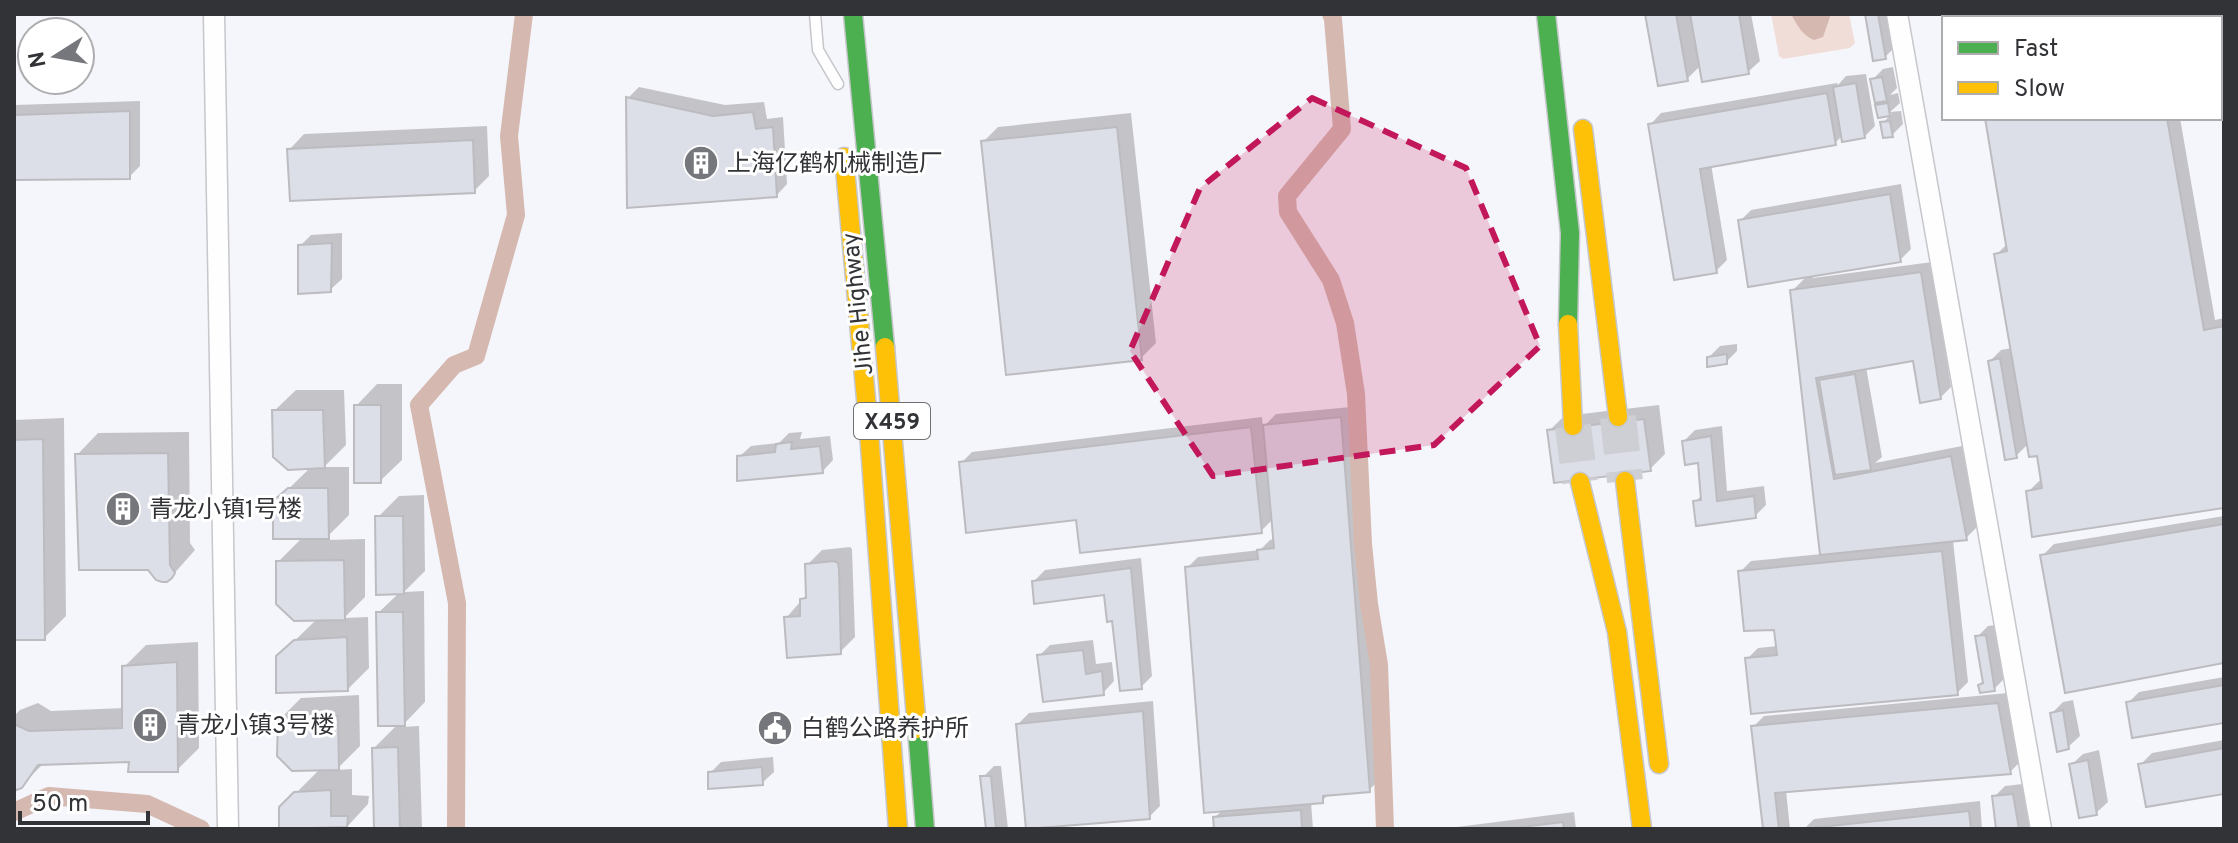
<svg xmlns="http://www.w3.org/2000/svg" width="2238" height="843" font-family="Overpass,'Noto Sans SC',sans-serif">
<rect width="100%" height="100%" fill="#f5f6fb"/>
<path fill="#f1ddd8" d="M1771,14H1849L1855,43L1850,48L1783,59L1779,56Z"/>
<path fill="#d5b8af" d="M1791,14H1831L1823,37L1814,40C1802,35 1797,25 1791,14Z"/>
<path fill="#0003" d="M1647,14H1751L1760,61L1748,72L1701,65L1687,79Z
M1867,14H1890L1896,46L1885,57Z
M1971,14H2162L2163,18H1971Z
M1893,67L1897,88L1890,95L1898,93L1900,103L1890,112L1901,111L1903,124L1892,135L1883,123L1892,113L1879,116L1878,106L1884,99L1872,80L1883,69Z
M1866,74L1875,126L1864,137L1843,135L1835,143L1711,164L1727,260L1716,271L1650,125L1661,113L1837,83L1838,85L1846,76Z
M639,87L725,105L764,102L767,119L783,117L787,184L776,196L628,98Z
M140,101V166L129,177L14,178V105Z
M1131,113L1156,343L1141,358L983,142L998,127Z
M1988,118H2180L2215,320L2224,318V506L2028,492L2039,481L2043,480L2039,454L2028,444L2016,456L1990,361L2001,350L2012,348L1996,255L2008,243Z
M487,126L489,176L474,191L290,149L304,134Z
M1901,184L1911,249L1900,260L1812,275L1813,278L1932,262L1951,387L1940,398L1915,358L1866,367L1882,457L1875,463L1962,446L1977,527L1966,538L1953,540L1968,682L1957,693L1747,659L1758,648L1778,646L1776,628L1740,572L1751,561L1822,554L1792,291L1808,275L1740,221L1751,210Z
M342,233V279L330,290L300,246L311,235Z
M1737,344V351L1726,362L1709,357L1720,346Z
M377,384H402V460L380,481L356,406Z
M296,390H344L346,445L324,467H349V515L324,540L365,539V597L344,618L368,617L369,668L348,689L278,657L317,619L278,562L303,537L275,502L311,467L274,411Z
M1659,405L1665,454L1650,469L1549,431L1564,416Z
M1351,407L1380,779L1369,790L1330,793L1322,801L1311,802L1313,829H1216L1215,817L1224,809L1187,568L1198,557L1260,550L1270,540L1275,539L1273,519L1261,531L1077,518L961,463L972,452L1262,417L1263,427L1276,414Z
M64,418L66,616L44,638H14V420Z
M1722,426L1727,491L1764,486L1766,505L1755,516L1695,502L1703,494L1700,461L1684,441L1695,430Z
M189,432L190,543L195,550L171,577L77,455L98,433Z
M802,432L800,439L830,436L833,460L822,472L739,457L751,446L779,443L789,433Z
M424,495L425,571L404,592L424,591L425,702L401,727L419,726L422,829H376L374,748L398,724L378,613L399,593L378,517L399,496Z
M2224,516V661L2043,555L2054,544Z
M850,547L852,549L855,637L840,652L786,618L808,593L807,565L822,550Z
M1141,558L1152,676L1141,687L1114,619L1106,593L1034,581L1045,570Z
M1997,625L2005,678L1994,689L1980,685L1984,681L1977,637L1988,626Z
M1093,640L1096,664L1112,662L1114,681L1103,693L1039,656L1050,645Z
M198,642L199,748L177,770L131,760L44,763L21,786L14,789V716L20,710L38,703L51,711L124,708V667L146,645Z
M2224,677V721L2128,703L2139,692Z
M2008,693L2021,761L2010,772L1786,790L1790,829H1765L1753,727L1764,716Z
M359,695L360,746L336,770L352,769V795L369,796L368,804L345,829H281V808L321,768L280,719L301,698Z
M2073,700L2080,736L2068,747L2052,713L2063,702Z
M1153,701L1160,806L1149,817L1018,724L1029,713Z
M2224,740V792L2141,764L2152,753Z
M2099,750L2108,802L2096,813L2071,765L2083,754Z
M773,757L774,772L762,783L710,773L721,762Z
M994,766H1001L1008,829H988L983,777Z
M2023,784L2031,829H1998L1994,797L2005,786Z
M1980,801L1982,829H1804L1814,819Z
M1574,812L1576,829H1448L1449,828Z"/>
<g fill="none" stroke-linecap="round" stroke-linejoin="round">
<path stroke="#d5b8af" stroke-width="18" d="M1331,14L1333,19L1342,129L1287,196L1288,212L1331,280L1345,323L1356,394L1363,544L1369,604L1379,665L1385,829
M14,812L49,796L147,804L201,829
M456,829L457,603L419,405L454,365L476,356L516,215L509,136L524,14"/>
</g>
<path fill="#dcdee8" stroke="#bcbcc0" stroke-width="2" d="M1645,14H1676L1688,81L1658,86Z
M1690,14H1739L1749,74L1702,82Z
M1865,14H1878L1886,59L1873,61Z
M1968,14H2149L2150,18H1969Z
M1882,77L1887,101L1875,103L1870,79Z
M1856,83L1865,138L1842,142L1833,87Z
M1827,93L1836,145L1700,169L1717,273L1674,280L1648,124Z
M626,97L713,116L753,112L756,129L773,127L777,197L627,208Z
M1888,103L1890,116L1878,118L1875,105Z
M130,111V179L14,180V115Z
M1985,118H2167L2204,330L2224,326V508L2032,537L2026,491L2042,488L2037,456L2029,457L1994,254L2007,251Z
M1890,121L1893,137L1883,138L1880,122Z
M1117,127L1142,360L1006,375L981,141Z
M473,140L475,193L290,201L287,149Z
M1890,194L1901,262L1748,287L1738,220Z
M332,243L331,292L298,294V245Z
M1921,272L1941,399L1920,403L1913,361L1816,378L1834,479L1951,456L1967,540L1820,555L1790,290Z
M1727,354V364L1707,367V357Z
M2000,358L2017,458L2005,460L1988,361Z
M1855,374L1871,470L1835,475L1819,380Z
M354,405H381V483H354Z
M272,410H323L325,468L288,470L273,457Z
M1341,417L1370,792L1323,796V803L1204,813L1185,567L1258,559L1257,550L1274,548L1263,425Z
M1644,419L1651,471L1554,483L1547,430Z
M1251,427L1262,533L1080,553L1076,520L966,533L959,462Z
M1711,436L1717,501L1754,496L1756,518L1696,526L1693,501L1701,500L1698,463L1685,465L1682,441Z
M43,439L45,640H14V440Z
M792,442L791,449L820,446L823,473L737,481V456L775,452L776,444Z
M168,453L170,565L175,573L172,578L167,582H162L156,580L148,570H79L75,454Z
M288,488H328L329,539H273V501Z
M375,516H403L404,594L376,595Z
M2224,524V663L2065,693L2040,555Z
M1942,551L1958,695L1751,714L1745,658L1777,655L1774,630L1744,631L1738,571Z
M344,560L345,620L294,621L276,604V561Z
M834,561L838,563L839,569L841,654L787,658L784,617L800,616V599L806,598L805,564Z
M1131,568L1142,689L1120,691L1112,621L1107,622L1104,595L1034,604L1032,581Z
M376,612H403L405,726H378Z
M1986,635L1995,691L1980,693L1978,685L1983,683L1975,636Z
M347,637L348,691L276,693V656L294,640Z
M1083,650L1086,674L1102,671L1104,695L1043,702L1037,655Z
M177,662L178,772H128L129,762L38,765L22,788L14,791V724L29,731L122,728V666Z
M2224,685V723L2132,738L2126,702Z
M1998,703L2011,774L1775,793L1779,829H1763L1751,726Z
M2063,710L2069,749L2057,752L2050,713Z
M1143,711L1150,819L1026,829L1016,724Z
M338,716L339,770L292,771L277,756L278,718Z
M398,747L400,829H374L372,748Z
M2224,748V794L2146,807L2138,764Z
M2088,760L2097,815L2079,818L2069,764Z
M762,767L763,785L708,789V772Z
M980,776H991L996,829H986Z
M331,790V816H348L347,827L279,829V807L294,792Z
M2013,794L2019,829H1996L1992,796Z
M1301,810L1302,829H1214L1213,817Z
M1969,811L1971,829H1802Z
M1563,822L1564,829H1506Z"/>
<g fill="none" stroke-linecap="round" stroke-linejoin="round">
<path stroke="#cecfd4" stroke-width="36" stroke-dasharray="36 18" stroke-linecap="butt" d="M1618,417L1625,481
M1573,426L1580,482"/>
<g stroke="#c6c7cb" stroke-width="13">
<path id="lane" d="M815,14L818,50L838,84"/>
</g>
<g stroke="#c6c7cb" stroke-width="23">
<path id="street" d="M214,14L228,829
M1897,14L2041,829"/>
</g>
<g stroke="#c6c7cb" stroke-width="21">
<path id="fast" d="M853,14L885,347
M1546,14L1570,233L1568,324
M917,729L925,829"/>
</g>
<g stroke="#c6c7cb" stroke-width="21">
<path id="slow" d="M1583,129L1618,417
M844,157L869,432L898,829
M1568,324L1573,426
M885,347L917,729
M1625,481L1659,764
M1580,482L1617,632L1642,829"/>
</g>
<use href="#lane" stroke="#fefefe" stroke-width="10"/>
<use href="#street" stroke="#fefefe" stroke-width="20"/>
<use href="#fast" stroke="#4caf50" stroke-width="18"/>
<use href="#slow" stroke="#ffc107" stroke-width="18"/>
</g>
<path fill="#c2185b" fill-opacity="0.2" stroke="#c2185b" stroke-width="6" stroke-dasharray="16 10" stroke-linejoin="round" d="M1312,98L1466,168L1540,346L1434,445L1213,476L1130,351L1200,188Z"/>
<defs>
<g id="building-disc" transform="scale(1.8)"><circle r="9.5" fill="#76777c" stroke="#fff"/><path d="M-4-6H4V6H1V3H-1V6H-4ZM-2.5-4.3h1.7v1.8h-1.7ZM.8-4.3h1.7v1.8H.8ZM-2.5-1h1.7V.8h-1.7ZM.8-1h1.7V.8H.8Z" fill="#fff"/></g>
<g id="civic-disc" transform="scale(1.8)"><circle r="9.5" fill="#76777c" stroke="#fff"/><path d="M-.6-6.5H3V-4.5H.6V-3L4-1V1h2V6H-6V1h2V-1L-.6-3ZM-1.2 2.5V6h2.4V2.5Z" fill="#fff"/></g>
</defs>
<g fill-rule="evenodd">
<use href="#building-disc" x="701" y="163"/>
<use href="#building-disc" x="123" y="509"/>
<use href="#building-disc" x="150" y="725"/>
<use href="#civic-disc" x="775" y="728"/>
</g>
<g text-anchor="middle" stroke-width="6" stroke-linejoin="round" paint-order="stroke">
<rect fill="#fff" stroke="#707073" stroke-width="2" x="854" y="403" width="76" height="36" rx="6"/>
<g font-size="22" font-weight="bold" fill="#323337">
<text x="892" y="429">X459</text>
</g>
<g font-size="24" fill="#323337" stroke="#fff" text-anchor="start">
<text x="727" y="171">上海亿鹤机械制造厂</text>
<text x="149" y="517">青龙小镇1号楼</text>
<text x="176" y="733">青龙小镇3号楼</text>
<text x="801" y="736">白鹤公路养护所</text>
</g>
<g font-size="24" fill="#323337" stroke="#fff">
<text transform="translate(857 304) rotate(-96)" y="8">Jihe Highway</text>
</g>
</g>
<rect width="2238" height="843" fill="none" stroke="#323337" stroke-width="32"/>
<rect x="1942" y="16" width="280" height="104" fill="#ffffff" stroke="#adadaf" stroke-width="2"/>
<rect x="1958" y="42" width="40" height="12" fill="#4caf50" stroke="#adadaf" stroke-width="2"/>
<text x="2014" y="56" font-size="24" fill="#323337">Fast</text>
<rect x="1958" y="82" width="40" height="12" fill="#ffc107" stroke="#adadaf" stroke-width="2"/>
<text x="2014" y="96" font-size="24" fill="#323337">Slow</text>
<g transform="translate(56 56) rotate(259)"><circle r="38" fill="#ffffff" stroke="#adadaf" stroke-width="2"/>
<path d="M0-6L14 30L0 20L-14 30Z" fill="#76777c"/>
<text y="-12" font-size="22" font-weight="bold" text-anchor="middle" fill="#323337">N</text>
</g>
<path d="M20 811v12h128v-12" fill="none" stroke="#323337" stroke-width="4"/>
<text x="32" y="811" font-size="24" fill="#323337" stroke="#ffffff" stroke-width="6" paint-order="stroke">50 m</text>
</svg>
